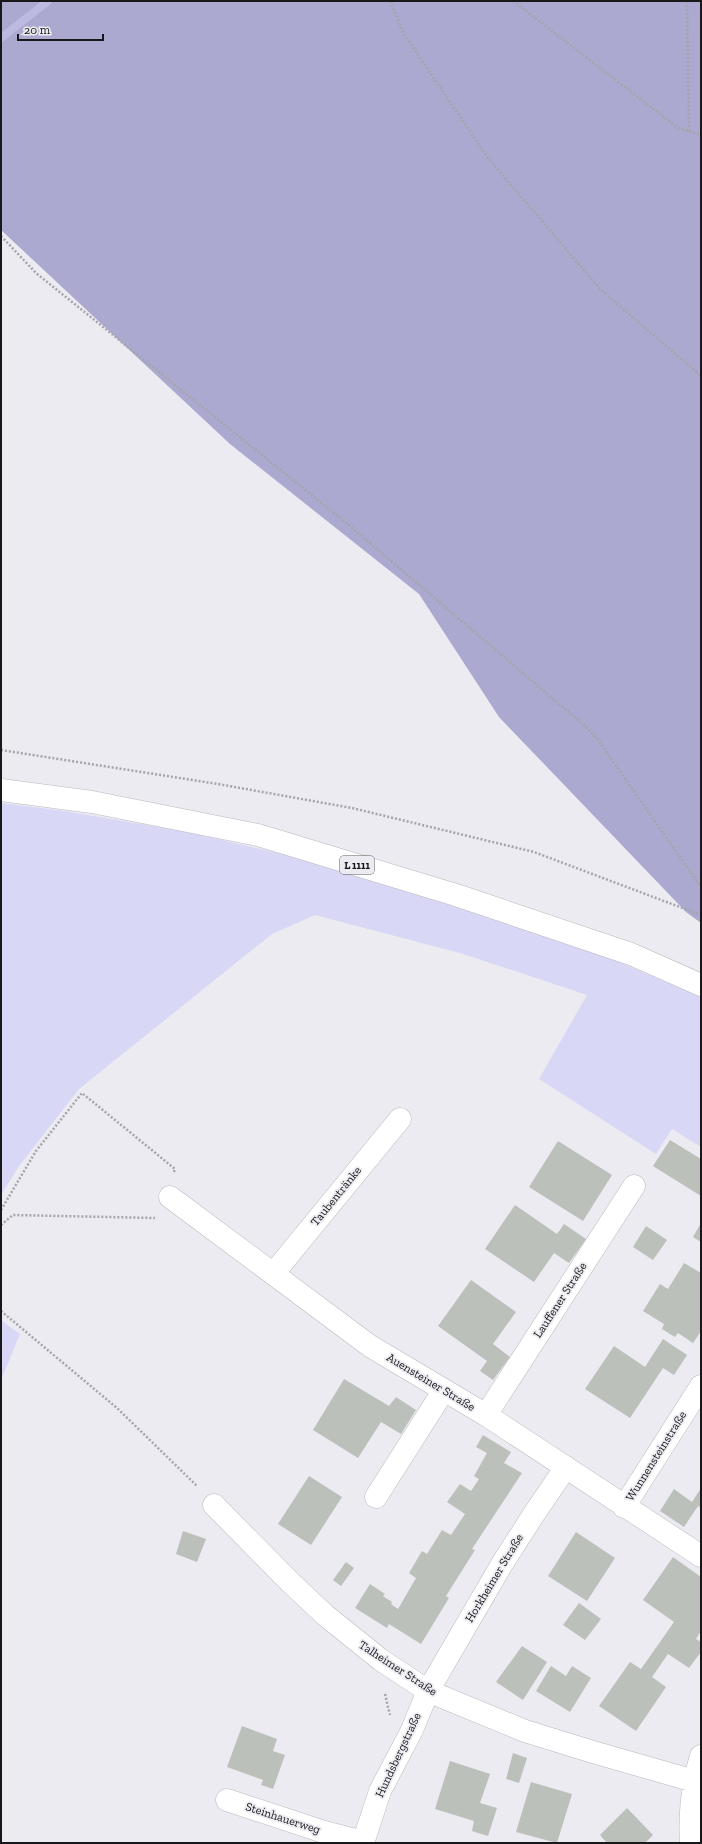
<svg xmlns="http://www.w3.org/2000/svg" width="702" height="1844" font-family="'Zilla Slab',serif">
<rect width="100%" height="100%" fill="#ebebf1"/>
<path fill="#d8d7f5" d="M1,803L64,811L182,831L334,866L586,948L701,997V1147L672,1129L656,1154L539,1079L587,995L460,953L315,915L272,934L79,1089L19,1166L1,1195Z
M1,1320L20,1334L1,1380Z"/>
<path fill="#aba9d0" d="M1,1H701V923L686,912L499,717L419,594L230,444L1,230Z"/>
<g fill="none" stroke-linecap="round" stroke-linejoin="round">
<path stroke="#bdbae2" stroke-width="8" d="M1,38L48,1"/>
</g>
<path fill="#bcc0bb" d="M670,1140L701,1159V1196L653,1166Z
M558,1141L612,1175L583,1221L529,1187Z
M515,1205L557,1234L564,1224L586,1239L569,1263L554,1253L534,1282L485,1249Z
M701,1223V1242L693,1237Z
M646,1226L667,1240L653,1260L633,1247Z
M684,1263L701,1273V1331L693,1343L678,1333L675,1337L662,1329L664,1324L643,1311L660,1284L668,1289Z
M471,1280L516,1312L493,1344L510,1357L493,1380L480,1371L487,1361L438,1326Z
M663,1339L687,1355L674,1375L663,1368L630,1418L585,1389L614,1346L645,1367Z
M344,1379L389,1406L396,1397L416,1410L401,1434L381,1422L358,1458L313,1430Z
M483,1435L511,1452L504,1463L522,1473L472,1549L475,1550L446,1596L449,1598L421,1644L389,1624L387,1628L355,1608L370,1584L385,1594L383,1596L392,1602L391,1604L398,1609L416,1578L409,1573L422,1551L427,1554L442,1530L451,1535L465,1514L447,1502L460,1484L471,1491L479,1479L474,1476L487,1453L476,1447Z
M309,1476L342,1497L311,1545L278,1524Z
M701,1488V1508L698,1506L684,1527L660,1511L674,1489L692,1502Z
M183,1531L206,1539L197,1562L176,1554Z
M576,1532L615,1558L587,1601L548,1576Z
M673,1557L701,1577V1631L696,1639L701,1642V1652L689,1668L668,1654L652,1677L666,1687L636,1731L599,1706L630,1662L641,1669L674,1622L643,1600Z
M346,1562L354,1568L341,1586L333,1580Z
M579,1603L601,1619L585,1640L563,1625Z
M522,1646L547,1662L523,1700L496,1682Z
M551,1666L566,1676L572,1666L591,1678L570,1712L536,1691Z
M242,1726L277,1739L273,1751L285,1755L273,1789L261,1785L263,1780L227,1767Z
M513,1753L527,1758L519,1783L506,1779Z
M450,1761L490,1774L480,1803L497,1808L488,1836L472,1831L474,1821L435,1809Z
M531,1782L572,1794L557,1843L516,1832Z
M627,1808L653,1835L645,1843H607L600,1835Z"/>
<g fill="none" stroke-linecap="round" stroke-linejoin="round">
<g stroke="#b9b8bf" stroke-width="23">
<path id="minor" d="M170,1197L370,1346L486,1415L701,1556
M273,1274L400,1119
M486,1415L634,1186
M376,1497L444,1390
M214,1505L290,1582L325,1615L381,1660L428,1691L525,1731L593,1752L701,1783
M624,1507L701,1386
M227,1800L324,1832L363,1842
M363,1843L380,1791L412,1730L428,1691L502,1564L534,1514L566,1467
M691,1843C689,1812 692,1786 701,1756"/>
</g>
<g stroke="#b9b8bf" stroke-width="23">
<path id="major" d="M1,790L92,802L258,835L456,895L631,954L701,985"/>
</g>
<path stroke="#a4a4a9" stroke-width="2.5" stroke-dasharray="2 2" stroke-linecap="butt" d="M390,1L404,34L488,158L601,290L701,376
M513,1L678,128L701,135
M687,1L689,131
M1,236L36,273L344,521L585,726L598,740L701,887
M1,750L218,784L352,808L534,852L701,915
M1,1210L36,1151L82,1093L175,1169L174,1172
M1,1225L13,1215L155,1218
M1,1311L117,1408L197,1486
M385,1694L390,1715"/>
<use href="#minor" stroke="#fff" stroke-width="22"/>
<use href="#major" stroke="#fff" stroke-width="22"/>
</g>
<g text-anchor="middle" stroke-width="3.5" stroke-linejoin="round" paint-order="stroke">
<rect fill="#ebebf1" stroke="#57575b" stroke-width="1" x="340" y="856" width="34" height="18" rx="3"/>
<g font-size="11" font-weight="bold" fill="#18181b">
<text x="357" y="869">L 1111</text>
</g>
<g font-size="12" fill="#18181b" stroke="#ebebf1">
<text transform="translate(336 1196) rotate(-51)" y="4">Taubentränke</text>
<text transform="translate(560 1300) rotate(-57)" y="4">Lauffener Straße</text>
<text transform="translate(431 1382) rotate(31)" y="4">Auensteiner Straße</text>
<text transform="translate(656 1456) rotate(-58)" y="4">Wunnensteinstraße</text>
<text transform="translate(494 1578) rotate(-59)" y="4">Horkheimer Straße</text>
<text transform="translate(398 1668) rotate(33)" y="4">Talheimer Straße</text>
<text transform="translate(398 1755) rotate(-65)" y="4">Hundsbergstraße</text>
<text transform="translate(283 1818) rotate(18)" y="4">Steinhauerweg</text>
</g>
</g>
<rect width="702" height="1844" fill="none" stroke="#18181b" stroke-width="4"/>
<path d="M18 34v6h85v-6" fill="none" stroke="#18181b" stroke-width="2"/>
<text x="24" y="34" font-size="12" fill="#18181b" stroke="#ebebf1" stroke-width="3" paint-order="stroke">20 m</text>
</svg>
